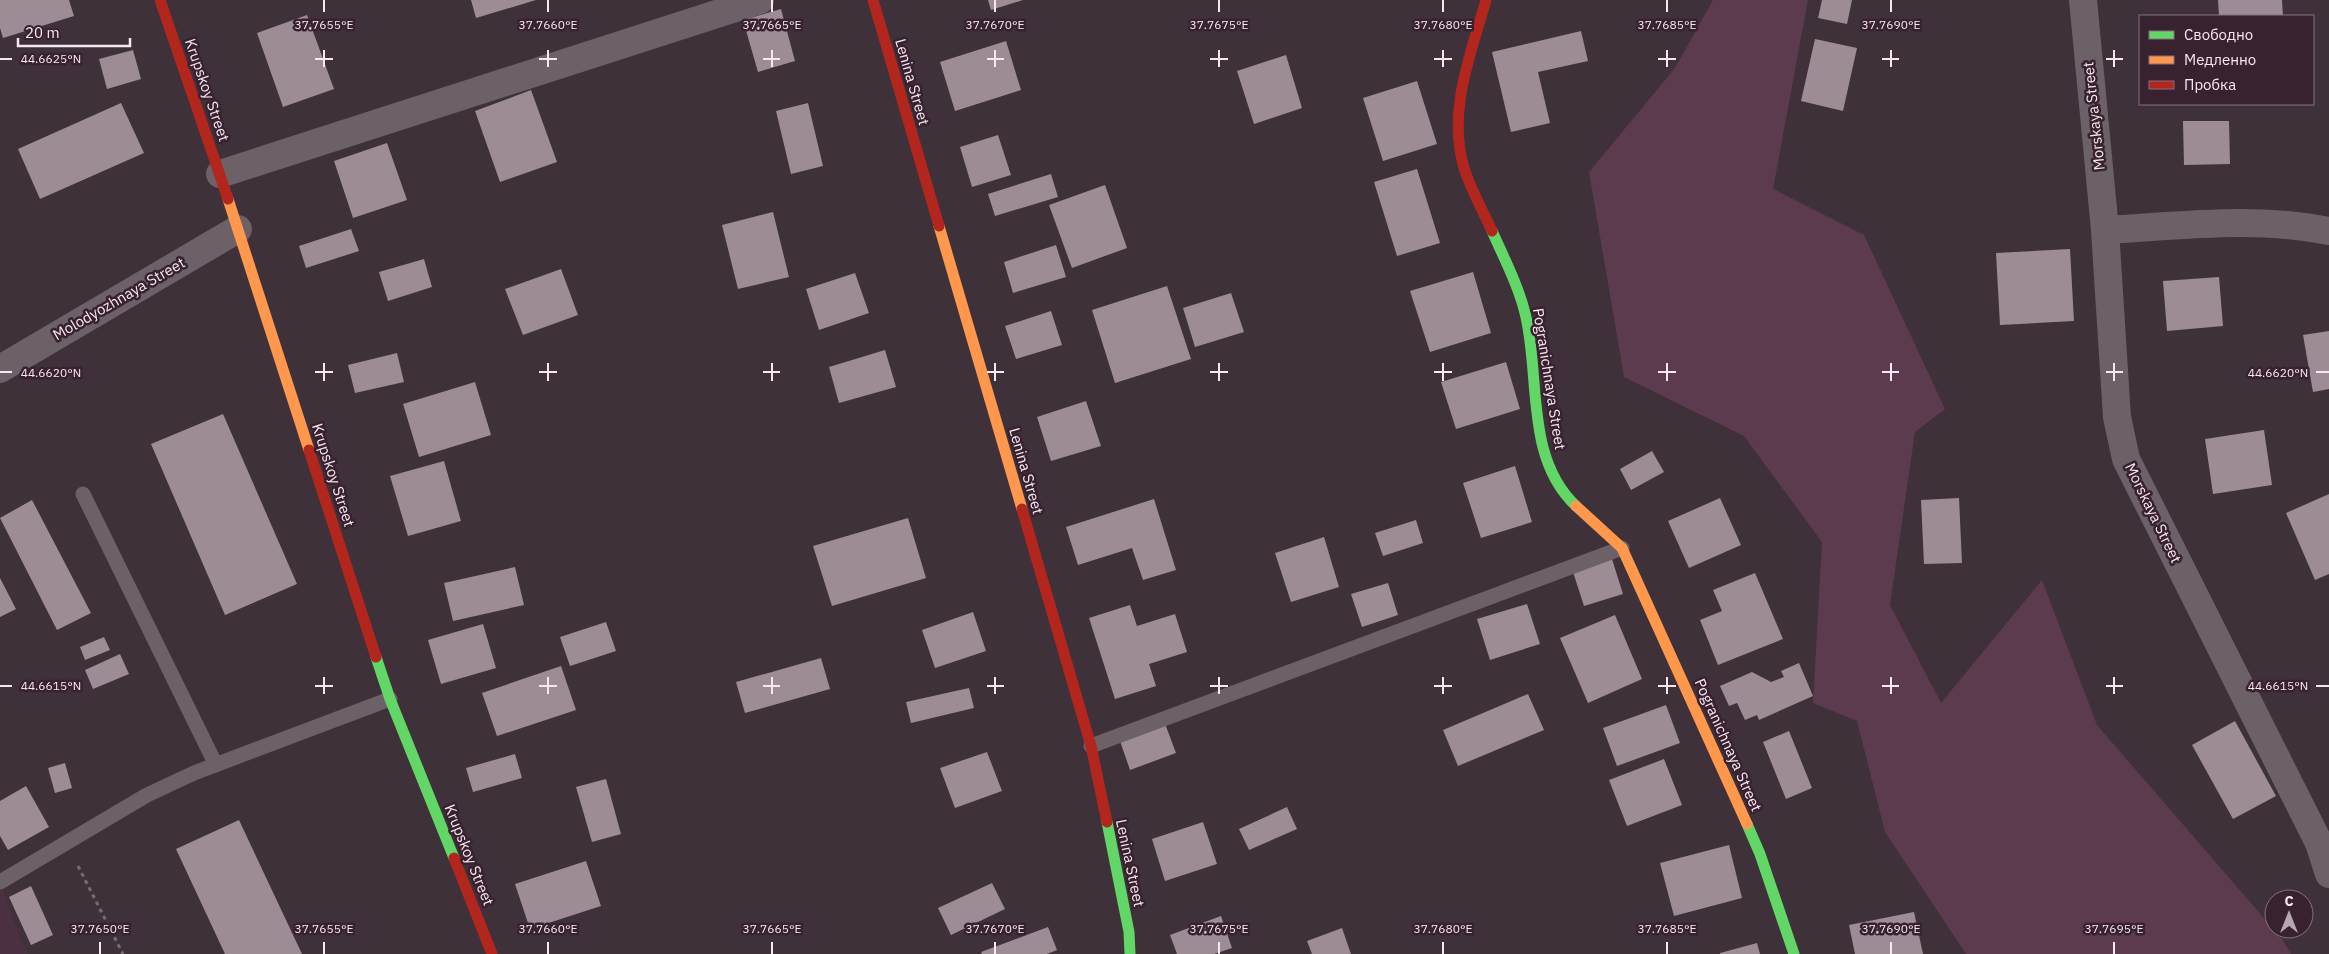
<svg xmlns="http://www.w3.org/2000/svg" width="2329" height="954" font-family="'IBM Plex Sans',sans-serif">
<rect width="100%" height="100%" fill="#3e3139"/>
<path fill="#4b3041" d="M0,880L20,938L28,954H0Z"/>
<path fill="#5d3b4f" d="M1713,0H1808L1773,189L1864,235L1945,409L1915,432L1890,605L1941,703L2042,580L2097,725L2282,939L2291,954H1966L1885,832L1857,721L1813,703L1822,542L1744,436L1624,377L1589,172L1675,68Z"/>
<path fill="#9d8c96" d="M0,0H69L74,16L3,38L0,28Z
M471,0H536L476,18Z
M988,0H1023L991,10Z
M1822,0H1852L1847,24L1818,18Z
M2218,0H2282L2283,16H2219Z
M781,9L795,61L758,72L743,20Z
M307,15L334,89L283,107L257,33Z
M1581,31L1588,61L1538,72L1550,123L1511,132L1492,52Z
M1815,39L1857,48L1843,111L1801,101Z
M1006,41L1021,90L955,111L940,62Z
M133,50L141,79L107,89L99,59Z
M1286,55L1302,108L1254,124L1237,71Z
M1417,81L1437,144L1383,161L1363,98Z
M531,90L557,162L500,182L475,111Z
M121,103L144,153L40,199L18,149Z
M808,103L823,166L791,174L776,111Z
M2183,121H2229L2230,164L2184,165Z
M998,135L1011,175L972,187L960,147Z
M387,143L407,200L353,218L334,161Z
M1417,169L1440,243L1397,256L1374,182Z
M1051,174L1058,197L995,216L988,194Z
M1105,185L1127,248L1072,268L1049,205Z
M773,212L789,277L738,289L722,225Z
M351,229L359,251L306,268L299,246Z
M1056,245L1066,277L1013,293L1004,262Z
M2070,249L2074,321L2000,325L1996,253Z
M424,259L432,287L388,301L379,272Z
M561,269L578,315L523,335L505,289Z
M1473,272L1491,333L1430,352L1410,291Z
M855,273L869,313L819,330L806,289Z
M2219,277L2223,326L2167,331L2163,281Z
M1167,286L1191,359L1115,383L1092,310Z
M1231,293L1244,332L1195,347L1183,308Z
M1051,311L1062,345L1016,359L1005,326Z
M2329,331V389L2313,392L2303,335Z
M885,350L896,387L839,403L829,367Z
M397,353L404,382L355,393L348,365Z
M1506,362L1520,409L1456,429L1441,382Z
M475,382L491,435L419,457L403,404Z
M1086,401L1101,446L1051,461L1037,417Z
M223,414L297,584L225,615L151,444Z
M2264,430L2272,485L2213,494L2205,439Z
M1652,451L1664,472L1631,490L1620,469Z
M444,461L461,521L408,536L390,476Z
M1515,466L1532,522L1481,538L1463,483Z
M2329,494V574L2315,580L2286,513Z
M1720,498L1741,545L1689,568L1668,521Z
M1959,498L1962,563L1924,564L1921,500Z
M1154,499L1176,570L1143,580L1132,548L1078,565L1066,527Z
M32,500L91,613L57,630L0,518Z
M908,518L926,578L832,606L813,546Z
M1416,520L1423,543L1383,556L1375,533Z
M1324,537L1339,587L1291,602L1275,553Z
M1612,559L1623,594L1584,606L1573,572Z
M515,567L524,605L453,621L444,583Z
M1755,573L1783,639L1718,665L1700,620L1722,611L1713,590Z
M0,578L16,609L0,617Z
M1388,583L1398,615L1362,627L1351,594Z
M1527,604L1540,644L1490,660L1477,619Z
M1130,605L1137,626L1175,614L1187,652L1149,664L1156,686L1115,699L1089,618Z
M973,612L986,651L935,668L922,630Z
M1615,615L1642,679L1588,703L1560,638Z
M606,622L616,651L570,666L560,637Z
M483,624L496,668L441,684L428,640Z
M104,637L110,650L85,660L80,647Z
M120,654L129,674L93,689L85,670Z
M821,658L830,689L745,713L736,682Z
M1799,663L1813,696L1759,720L1757,715L1745,720L1737,703L1729,706L1720,686L1752,672L1771,682L1784,677L1781,671Z
M561,666L576,710L497,736L482,693Z
M969,688L974,708L911,723L906,702Z
M1528,694L1544,730L1458,766L1443,730Z
M1666,705L1680,743L1617,766L1603,728Z
M1164,721L1176,753L1130,770L1119,738Z
M2235,721L2276,796L2233,819L2192,745Z
M1789,731L1812,788L1786,799L1763,742Z
M987,752L1002,791L955,808L940,768Z
M515,754L522,778L473,792L466,768Z
M1664,759L1682,805L1627,826L1609,780Z
M65,763L72,788L55,793L48,768Z
M606,779L621,834L592,842L576,787Z
M26,786L49,827L8,850L0,836V801Z
M1287,807L1297,829L1249,850L1239,829Z
M239,820L302,954H225L176,849Z
M1203,822L1217,864L1165,881L1152,839Z
M1729,845L1742,898L1674,916L1660,863Z
M586,861L601,906L530,929L515,884Z
M992,883L1005,909L951,935L938,908Z
M31,886L53,935L31,945L9,897Z
M1914,912L1923,954H1855L1849,925Z
M1221,916L1232,948L1214,954H1177L1170,935Z
M1048,927L1057,950L1047,954H982L981,952Z
M1342,928L1351,954H1312L1307,941Z
M1757,943L1760,954H1720V953Z"/>
<g fill="none" stroke-linecap="round" stroke-linejoin="round">
<path stroke="#756c72" stroke-width="3" stroke-dasharray="4 4" stroke-linecap="butt" d="M78,866L123,954"/>
<path stroke="#6b6167" stroke-width="15" d="M83,494L216,765
M1091,746L1622,548
M0,882L147,795L194,773L390,699"/>
<path stroke="#6b6167" stroke-width="28" d="M2083,0L2105,230L2117,417L2126,459L2319,843L2329,874
M220,174L760,0
M2105,230C2179,226 2256,216 2329,231
M0,369L238,229"/>
<path stroke="#63d668" stroke-width="11" d="M1492,231C1504,258 1518,285 1525,313C1541,376 1524,457 1576,506
M376,657L390,699L454,858
M1107,822L1129,932L1130,954
M1747,824L1760,854L1794,954"/>
<path stroke="#ff974d" stroke-width="11" d="M228,199L309,450
M939,226L1022,509
M1576,506L1622,548L1747,824"/>
<path stroke="#b3261e" stroke-width="11" d="M160,0L228,199
M873,0L939,226
M1486,0C1471,54 1447,111 1464,168C1471,190 1483,211 1492,231
M309,450L376,657
M1022,509L1091,746L1107,822
M454,858L492,954"/>
</g>
<path fill="none" stroke="#f7e7f0" stroke-width="2" d="M324,0V12M548,0V12M772,0V12M995,0V12M1219,0V12M1443,0V12M1667,0V12M1891,0V12M324,50V67M548,50V67M772,50V67M995,50V67M1219,50V67M1443,50V67M1667,50V67M1891,50V67M2114,50V67M0,59H12M315,59H333M539,59H557M763,59H780M987,59H1004M1210,59H1228M1434,59H1452M1658,59H1676M1882,59H1899M2106,59H2123M324,363V381M548,363V381M772,363V381M995,363V381M1219,363V381M1443,363V381M1667,363V381M1891,363V381M2114,363V381M0,372H12M315,372H333M539,372H557M763,372H780M987,372H1004M1210,372H1228M1434,372H1452M1658,372H1676M1882,372H1899M2106,372H2123M2316,372H2329M324,677V694M548,677V694M772,677V694M995,677V694M1219,677V694M1443,677V694M1667,677V694M1891,677V694M2114,677V694M0,686H12M315,686H333M539,686H557M763,686H780M987,686H1004M1210,686H1228M1434,686H1452M1658,686H1676M1882,686H1899M2106,686H2123M2316,686H2329M100,942V954M324,942V954M548,942V954M772,942V954M995,942V954M1219,942V954M1443,942V954M1667,942V954M1891,942V954M2114,942V954"/>
<g text-anchor="middle" stroke-width="5" stroke-linejoin="round" paint-order="stroke">
<g font-size="15" fill="#f7e7f0" stroke="#392230">
<text transform="translate(912 82) rotate(74)" y="5">Lenina Street</text>
<text transform="translate(207 90) rotate(71)" y="5">Krupskoy Street</text>
<text transform="translate(2094 116) rotate(-96)" y="5">Morskaya Street</text>
<text transform="translate(119 299) rotate(-30)" y="5">Molodyozhnaya Street</text>
<text transform="translate(1549 379) rotate(81)" y="5">Pogranichnaya Street</text>
<text transform="translate(1026 471) rotate(74)" y="5">Lenina Street</text>
<text transform="translate(333 475) rotate(72)" y="5">Krupskoy Street</text>
<text transform="translate(2153 513) rotate(64)" y="5">Morskaya Street</text>
<text transform="translate(1728 745) rotate(66)" y="5">Pogranichnaya Street</text>
<text transform="translate(469 855) rotate(68)" y="5">Krupskoy Street</text>
<text transform="translate(1130 863) rotate(78)" y="5">Lenina Street</text>
</g>
</g>
<g font-size="12" text-anchor="middle" fill="#f7e7f0" stroke="#392230" stroke-width="5" stroke-linejoin="round" paint-order="stroke">
<text x="324" y="29">37.7655°E</text>
<text x="548" y="29">37.7660°E</text>
<text x="772" y="29">37.7665°E</text>
<text x="995" y="29">37.7670°E</text>
<text x="1219" y="29">37.7675°E</text>
<text x="1443" y="29">37.7680°E</text>
<text x="1667" y="29">37.7685°E</text>
<text x="1891" y="29">37.7690°E</text>
<text x="51" y="63">44.6625°N</text>
<text x="51" y="377">44.6620°N</text>
<text x="2278" y="377">44.6620°N</text>
<text x="51" y="690">44.6615°N</text>
<text x="2278" y="690">44.6615°N</text>
<text x="100" y="933">37.7650°E</text>
<text x="324" y="933">37.7655°E</text>
<text x="548" y="933">37.7660°E</text>
<text x="772" y="933">37.7665°E</text>
<text x="995" y="933">37.7670°E</text>
<text x="1219" y="933">37.7675°E</text>
<text x="1443" y="933">37.7680°E</text>
<text x="1667" y="933">37.7685°E</text>
<text x="1891" y="933">37.7690°E</text>
<text x="2114" y="933">37.7695°E</text>
</g>
<rect x="2139" y="15" width="175" height="90" fill="#392230" stroke="#85717d"/>
<rect x="2149" y="31" width="25" height="8" fill="#63d668" stroke="#85717d"/>
<text x="2184" y="40" font-size="15" fill="#f7e7f0">Свободно</text>
<rect x="2149" y="56" width="25" height="8" fill="#ff974d" stroke="#85717d"/>
<text x="2184" y="65" font-size="15" fill="#f7e7f0">Медленно</text>
<rect x="2149" y="81" width="25" height="8" fill="#b3261e" stroke="#85717d"/>
<text x="2184" y="90" font-size="15" fill="#f7e7f0">Пробка</text>
<g transform="translate(2289 914)"><circle r="24" fill="#392230" stroke="#85717d"/>
<path d="M0-4L9 19L0 12L-9 19Z" fill="#b6a7b0"/>
<text y="-8" font-size="14" font-weight="bold" text-anchor="middle" fill="#f7e7f0">С</text>
</g>
<path d="M18 38v8h112v-8" fill="none" stroke="#f7e7f0" stroke-width="2.5"/>
<text x="25" y="38" font-size="15" fill="#f7e7f0" stroke="#392230" stroke-width="4" paint-order="stroke">20 m</text>
</svg>
